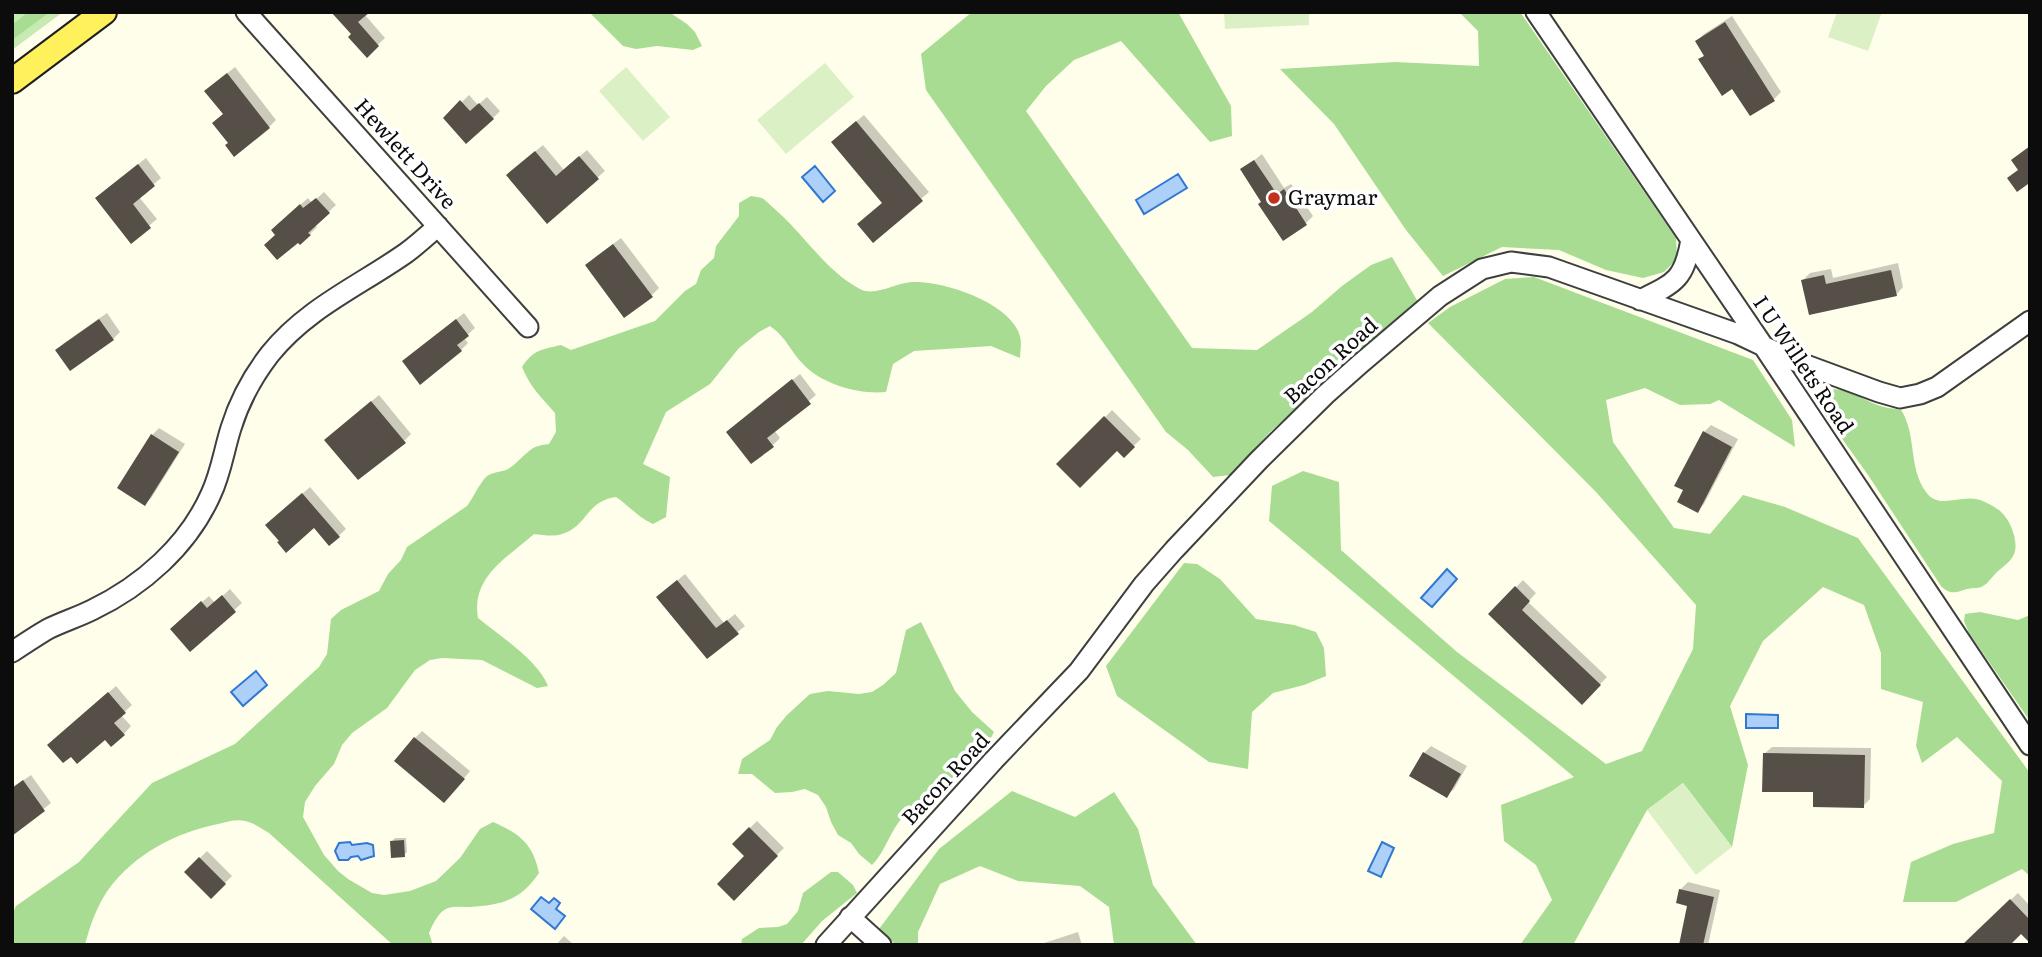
<svg xmlns="http://www.w3.org/2000/svg" width="2042" height="957" font-family="Literata,serif">
<rect width="100%" height="100%" fill="#fffeea"/>
<path fill="#c7eab3" d="M12,12H63L12,50Z"/>
<path fill="#a7dc92" d="M28,12H50L12,40V25Z
M589,12H669L687,24L695,32L702,46L693,50L657,46L636,49L623,46Z
M972,12H1178L1231,106L1232,136L1210,142L1121,41L1074,60L1046,86L1026,111L1192,348L1257,350L1312,312L1342,286L1371,265L1392,257L1418,302L1270,432L1230,475L1213,477L1188,450L1166,432L926,90L921,54Z
M1459,12H1520L1676,238L1677,259L1664,272L1643,278L1606,270L1559,250L1502,247L1443,276L1406,230L1334,124L1280,69L1395,62L1479,66L1478,31Z
M751,196C755,197 759,197 762,198C767,201 773,208 778,212C805,236 826,271 860,289C875,297 895,283 912,282C942,280 1013,303 1020,337C1022,343 1020,352 1020,358L991,346L914,351L893,364L886,392C860,395 821,384 803,364C790,351 787,338 770,326L759,332L739,348L710,384L666,412L643,464L670,477L666,517L653,524C639,518 629,506 616,497C586,501 587,527 562,534C554,537 543,535 534,534C507,558 471,577 478,618C500,636 538,660 548,686L537,688L482,660L442,658L430,660L415,670L387,708L352,733L342,745L334,764L315,786L305,802L303,817L324,855L338,871L348,879L372,893L384,895L410,891L436,881L460,858L480,829L493,822C520,834 533,844 539,873C521,900 502,905 470,907C464,907 454,906 448,908C438,912 433,924 429,933L433,945H393L269,833C261,828 254,823 245,821C236,819 227,822 218,824C177,832 134,854 108,890C97,906 90,925 85,945H12V915L16,906L79,862L152,783L235,744L319,667L327,654L331,619L341,610L379,591L388,574L401,560L407,547L467,506C473,498 476,490 482,482C488,472 496,473 506,470C515,466 520,458 528,452C534,446 541,445 549,444L556,432L555,413C542,398 530,387 522,367C534,349 541,350 561,345L571,350L655,321L685,291L696,284L701,270L714,258L716,246L739,216V203Z
M1534,277L1753,360L1792,420L1795,447L1719,400L1710,404L1680,405L1645,388L1606,400L1613,442L1674,528L1710,534L1743,495L1785,507L1858,538L2030,773V876L2022,869L1956,902H1903L1911,862L1953,844L1994,833L2002,781L1957,737L1922,763L1916,746L1923,702L1881,689V653L1864,605L1823,587L1763,641L1730,706L1748,765L1732,847L1683,783L1647,810L1573,945H1520L1552,900L1536,865L1504,841L1501,805L1574,777L1269,521L1272,486L1303,471L1339,482L1341,550L1457,652L1606,764L1642,751L1693,649L1696,605L1596,492L1428,323L1450,307L1505,279Z
M1831,389C1851,389 1865,402 1884,407C1889,409 1895,408 1901,410C1917,434 1908,468 1926,492C1940,512 1963,491 1985,502C1991,505 1999,509 2003,514C2011,522 2019,543 2014,554C2011,562 2002,567 1996,573C1988,581 1986,588 1975,588C1960,588 1954,599 1941,586L1868,475L1823,412L1817,397L1822,391Z
M1184,563L1197,564L1220,579L1256,619L1294,625L1316,632L1324,648L1326,676L1304,685L1273,693L1252,712L1248,769L1209,762L1117,696L1106,666Z
M1980,612L2018,620L2030,615V721L1969,633L1964,621L1965,614Z
M921,622L955,691L972,712L994,732C984,754 963,772 943,787C930,796 915,804 904,816C890,830 886,851 872,865L859,854L851,843L838,835L831,822L826,807L818,795L805,789L792,792L775,793L752,774H738L742,759L770,740L777,727L787,715L810,694L828,691L859,694L872,692L883,685L896,673L906,630Z
M1012,791L1075,817L1114,792L1138,829L1153,885L1197,945H1114L1109,907L1080,886L1018,881L980,866L940,884L918,932V945H896L879,929L939,849Z
M831,872H838L853,885L857,893L822,921L801,945H741L742,939L759,928L778,927L787,924L798,911L803,893Z"/>
<path fill="#dbf1c5" d="M1224,12H1309V25L1225,29Z
M1837,12H1882L1868,51L1828,37Z
M825,63L854,97L786,154L757,120Z
M626,67L670,117L643,141L599,91Z
M1683,783L1732,847L1696,875L1647,810Z"/>
<path fill="#add0f8" stroke="#3178d2" stroke-width="2" d="M815,166L835,191L823,202L802,177Z
M1178,174L1187,188L1144,214L1136,200Z
M1447,569L1457,579L1432,607L1421,598Z
M256,671L267,685L243,706L231,692Z
M1746,714L1778,715V728H1746Z
M350,842L352,845L367,843L373,845L374,856L361,860L358,856L351,857L348,860H339L335,851L339,843Z
M1382,842L1394,848L1381,877L1368,871Z
M541,897L549,903L554,898L560,903L556,909L565,916L555,929L531,909Z"/>
<path fill="#0003" d="M333,12L365,15L385,38L367,55L353,34Z
M1732,16L1781,92L1774,99L1733,87L1701,59L1705,55L1697,41L1704,34Z
M235,67L276,120L269,127L230,142L225,114L214,84Z
M469,95L478,105L487,97L500,111L493,118H446Z
M864,115L929,192L873,240L884,203L840,135Z
M543,145L564,170L587,150L605,171L547,221L515,168Z
M1262,154L1284,188L1291,184L1313,216L1306,223L1263,202L1242,170Z
M146,158L161,178L139,197L157,219L131,241L104,191Z
M324,192L336,205L315,225L317,227L310,234L300,242L277,234L280,223L308,198L312,203Z
M621,238L659,288L652,295L594,258Z
M1898,263L1903,287L1896,295L1810,313L1803,280L1810,273L1831,269L1833,278Z
M107,313L120,332L113,339L57,350L64,343Z
M464,313L475,328L464,338L468,343L461,350L411,355Z
M800,374L816,395L774,430L780,438L773,445L736,425Z
M379,395L411,434L404,441L334,433Z
M1112,410L1141,439L1124,455L1117,448L1059,464Z
M1711,425L1738,439L1704,504L1697,511L1685,489L1704,432Z
M159,428L185,444L152,497L145,504L152,435Z
M310,487L346,529L330,544L314,526L281,541L275,518Z
M685,574L724,623L735,614L745,626L707,657L666,590Z
M1523,580L1536,593L1528,602L1607,677L1582,703L1490,614Z
M230,589L242,603L190,650L179,622L209,596L215,603Z
M116,686L132,705L121,715L131,726L124,734L105,738H57Z
M422,731L470,771L451,794L415,738Z
M1431,746L1467,766L1454,789L1446,796L1424,753Z
M1772,747L1871,748L1870,799L1863,806L1815,791L1764,754Z
M31,775L51,803L12,834V788Z
M757,821L784,848L734,898L747,856L734,844Z
M395,838H406L407,852L404,855L392,841Z
M207,851L232,876L211,897L186,872Z
M1688,882L1720,890L1708,945H1681L1689,905L1680,890Z
M2018,893L2030,906V931H2021L1964,945Z
M1078,932L1082,945H1038Z
M564,936L574,945H556Z"/>
<path fill="#554f48" d="M331,12H370L358,22L379,46L367,58L348,37L351,34Z
M1725,22L1775,101L1750,116L1732,89L1722,96L1698,59L1704,56L1695,41Z
M227,73L270,128L234,157L225,145L228,143L212,123L223,114L204,91Z
M460,100L470,111L479,103L494,119L466,144L443,118Z
M856,121L923,201L873,243L857,224L882,203L831,142Z
M2030,146V187L2028,184L2017,192L2007,178L2018,170L2011,160Z
M535,151L556,176L579,156L599,179L547,224L506,175Z
M1254,160L1277,194L1284,189L1307,225L1283,241L1258,204L1261,202L1240,169Z
M138,164L155,186L133,204L151,228L131,244L95,198Z
M316,198L330,213L308,233L311,235L300,245L298,243L277,260L264,245L275,235L271,230L300,204L303,208Z
M613,244L653,297L624,318L585,265Z
M1891,270L1897,296L1809,315L1801,280L1824,275L1826,284Z
M99,319L114,340L70,371L55,350Z
M456,319L469,336L457,345L462,351L420,385L402,361Z
M792,379L811,404L767,438L774,447L751,464L726,432Z
M371,401L406,443L358,480L324,440Z
M1104,416L1135,447L1124,458L1117,451L1080,488L1056,464Z
M1703,431L1732,447L1698,513L1677,502L1683,490L1674,486Z
M151,434L179,452L145,506L117,488Z
M302,493L340,537L329,546L314,528L286,553L277,542L279,541L265,525Z
M677,580L716,628L727,620L739,634L707,659L656,597Z
M1515,586L1530,601L1522,610L1601,685L1582,705L1488,614Z
M222,595L236,612L190,652L170,629L201,601L207,608Z
M108,692L126,713L114,723L125,735L111,747L105,740L77,764L71,757L63,763L47,745Z
M414,737L465,779L444,803L394,761Z
M1423,752L1461,774L1447,798L1409,776Z
M1763,753L1865,755L1864,808L1813,807V792H1762Z
M23,780L45,811L12,836V788Z
M749,827L778,856L734,901L717,884L744,856L732,844Z
M404,840L405,857L391,858L390,841Z
M199,857L226,884L211,899L184,872Z
M1679,889L1714,897L1703,945H1679L1687,906L1676,903Z
M2010,899L2030,920V943L2021,934L2010,945H1962Z"/>
<g fill="none" stroke-linecap="round" stroke-linejoin="round">
<g stroke="#3f3f3f" stroke-width="23">
<path id="minor" d="M246,12L528,327
M1536,12L1764,347L2030,745
M1640,300C1675,283 1684,280 1691,240
M12,652C24,644 36,636 48,629C62,622 78,617 92,610C142,586 188,546 211,494C221,473 224,450 231,428C239,402 253,376 270,354C307,308 359,286 406,253C417,245 428,235 438,226
M850,917L881,945
M826,945L994,760L1079,671L1144,584L1174,550L1259,460L1325,395L1360,364L1440,296L1482,269L1511,262L1549,267L1738,334L1795,361L1879,392L1900,398L1920,394L1937,387L2030,321"/>
</g>
<g stroke="#1d1d1d" stroke-width="28">
<path id="major" d="M12,81L104,12"/>
</g>
<use href="#minor" stroke="#fff" stroke-width="19"/>
<use href="#major" stroke="#fef15c" stroke-width="24"/>
</g>
<circle fill="#c0321f" stroke="#fff" stroke-width="2.5" cx="1274" cy="198" r="7"/>
<g text-anchor="middle" stroke-width="7" stroke-linejoin="round" paint-order="stroke">
<g font-size="21" fill="#0c0c0c" stroke="#fff">
<text transform="translate(405 154) rotate(48)" y="7">Hewlett Drive</text>
<text transform="translate(1331 361) rotate(-42)" y="7">Bacon Road</text>
<text transform="translate(1803 365) rotate(56)" y="7">I U Willets Road</text>
<text transform="translate(946 779) rotate(-47)" y="7">Bacon Road</text>
</g>
<g font-size="21" fill="#0c0c0c" stroke="#fff" text-anchor="start">
<text x="1288" y="205">Graymar</text>
</g>
</g>
<rect width="2042" height="957" fill="none" stroke="#0c0c0c" stroke-width="28"/>
</svg>
